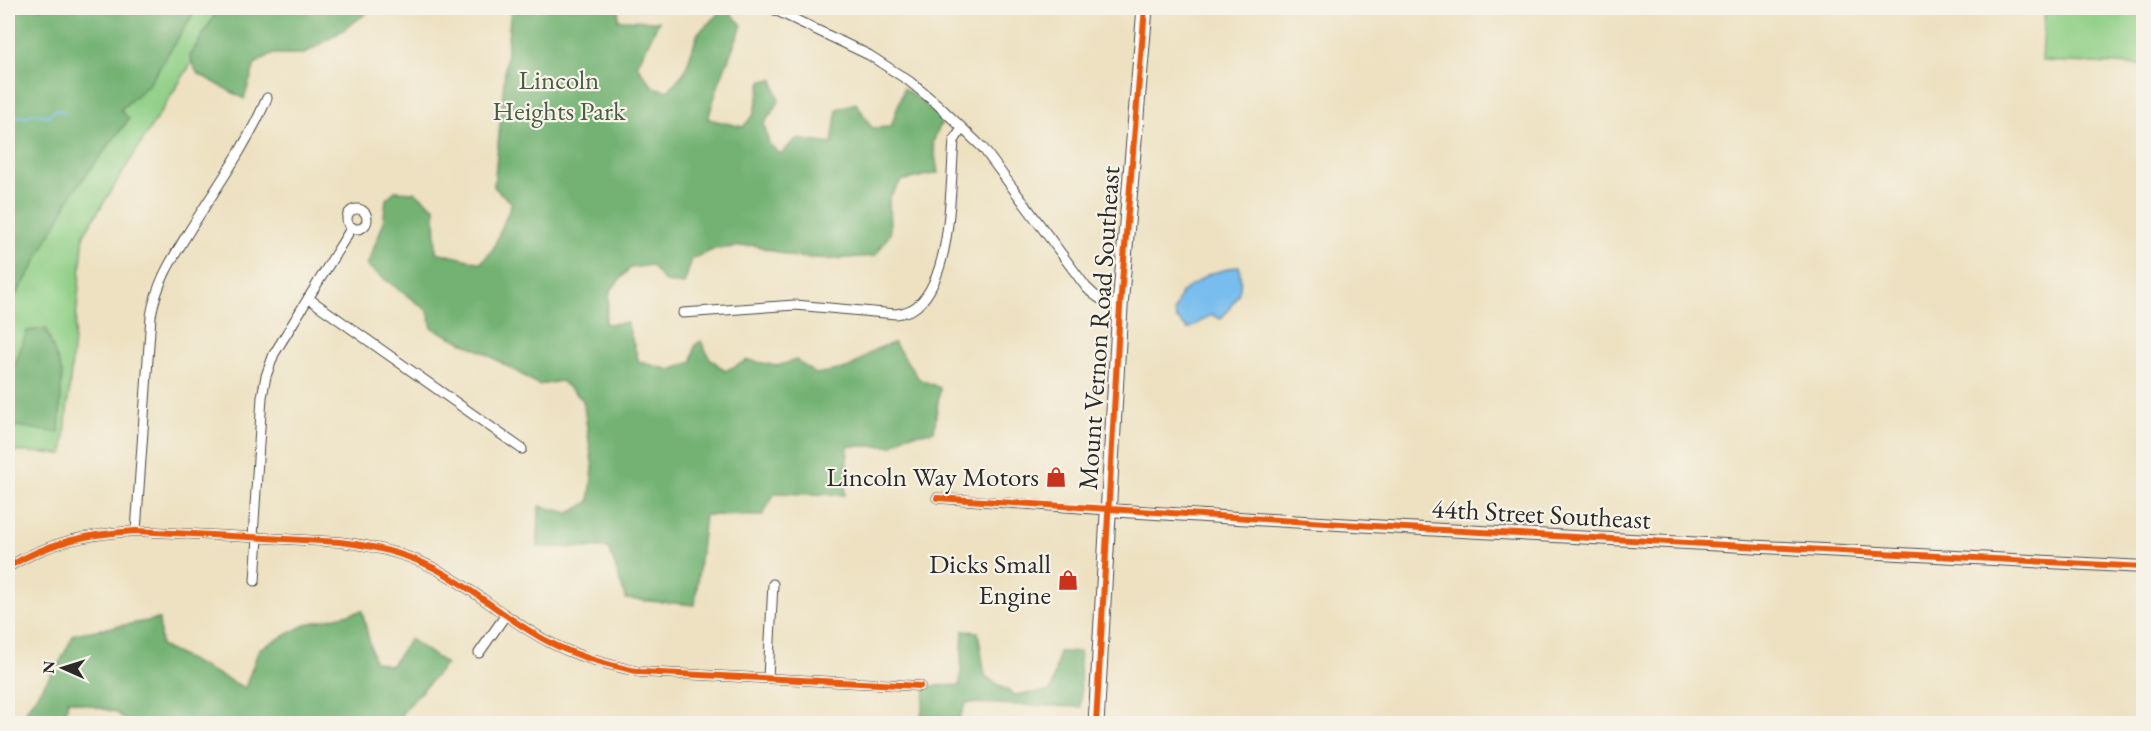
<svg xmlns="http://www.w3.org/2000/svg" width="2151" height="731" font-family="'EB Garamond',serif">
<rect width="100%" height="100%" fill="#f7f3e8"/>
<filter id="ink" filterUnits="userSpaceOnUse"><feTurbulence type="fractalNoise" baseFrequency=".0167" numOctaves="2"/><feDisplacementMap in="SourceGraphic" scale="12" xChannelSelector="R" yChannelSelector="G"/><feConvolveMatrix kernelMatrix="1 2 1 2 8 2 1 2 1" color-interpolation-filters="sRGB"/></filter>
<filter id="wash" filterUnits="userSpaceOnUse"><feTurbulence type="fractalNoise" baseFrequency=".008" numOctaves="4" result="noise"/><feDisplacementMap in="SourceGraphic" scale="24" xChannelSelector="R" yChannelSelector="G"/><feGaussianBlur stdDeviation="1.35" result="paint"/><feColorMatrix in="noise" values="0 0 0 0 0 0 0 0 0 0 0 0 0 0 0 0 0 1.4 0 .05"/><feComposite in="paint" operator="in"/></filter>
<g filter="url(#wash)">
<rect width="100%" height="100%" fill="#ede1c1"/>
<path fill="#8fcf86" stroke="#5d7d58" stroke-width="1.5" d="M8,8H226L84,234L63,454L8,451Z
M2045,8H2143V65L2042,61Z"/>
<path fill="#73b273" stroke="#4f6e4f" stroke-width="1.5" d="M8,8H197L149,84L120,110L129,119L73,192L31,271L8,308Z
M219,8H374L340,32L304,54H271L255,64L244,99L197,73L190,56Z
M511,8H619L618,20L659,21L637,66L653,87L668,91L685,71L698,33L725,8L742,25L719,83L708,119L743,127L754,114L762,81L773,79L779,101L764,124L769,144L781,154L796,139L832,144L837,109L856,103L872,128L891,127L904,88L943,119L933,142L938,173L901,181L889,198L890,234L875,256L832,259L794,257L754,245L715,249L692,259L684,284L665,282L651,265L630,268L610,291L605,324L627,323L639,362L671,370L692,362L695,345L701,341L709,357L725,371L748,360L777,366L796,360L816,374L849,368L876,349L894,343L919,379L940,388L934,431L907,435L892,446H848L845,495L775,493L762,516L705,515L695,605L626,599L609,548L538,547L539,506L570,513L589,502L593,469L583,400L561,381L539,385L485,353L432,328L428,311L367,266L383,224L386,199L395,191L415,192L435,208L436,252L481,263L493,249L512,203L494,187Z
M46,329L62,373L59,433L17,426L8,430V374L13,370L27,331Z
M362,611L374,661L391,666L410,639L446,664L401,714L409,723H128L116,712L68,700L64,723H26L21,717L60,662L74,634L159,619L161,646L245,688L259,649L307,624Z
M963,631L978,632L985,676L1014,695L1051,691L1059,652H1080L1081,707L966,703L958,722L959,723H920L926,686L960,685Z"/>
<path fill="#77bdee" stroke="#51748c" stroke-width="1.5" d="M1239,266C1244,294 1237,297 1221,319L1212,315C1203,319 1197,325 1188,329L1177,319L1174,312L1181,293L1191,286L1209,274Z"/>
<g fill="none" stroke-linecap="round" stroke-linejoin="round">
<path stroke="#77bdee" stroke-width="2" d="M8,122L19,116L26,118L32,113L47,116L55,110L65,112"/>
</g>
</g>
<g filter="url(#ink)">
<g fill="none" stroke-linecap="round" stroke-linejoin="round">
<g stroke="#484642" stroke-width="11">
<path id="minor" d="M771,8L869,55L909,81L937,104L983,148L1086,287C1096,298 1106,303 1120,307
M347 219a10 10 0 1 1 20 0a10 10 0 1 1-20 0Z
M308,298L522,449
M683,313L795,305L896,314C903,313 911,311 917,306C953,275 950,186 954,141L962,128
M937,498L1107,510
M136,531L151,316C157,280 174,256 193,225C219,184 248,143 267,98
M253,537L262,397L266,376L274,354L352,227
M8,567C50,542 86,534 136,531L340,542C376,546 414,556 445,574C481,595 512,623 549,642C578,657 609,665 640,672L920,686
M255,581L258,537
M479,653L505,616
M768,678L773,584"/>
</g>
<g stroke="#484642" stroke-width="14">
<path id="tertiary" d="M1107,510L1405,528L2144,567"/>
</g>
<g stroke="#484642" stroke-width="17">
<path id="primary" d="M1096,724L1120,307L1145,8"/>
</g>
<use href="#minor" stroke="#fff" stroke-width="9"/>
<use href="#tertiary" stroke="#fff" stroke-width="12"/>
<use href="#primary" stroke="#fff" stroke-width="15"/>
<g stroke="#f7f3e8" stroke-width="10">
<path id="cycleway" d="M937,498L1405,528L2144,567
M8,567C50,542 86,534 136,531L340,542C376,546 414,556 445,574C481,595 512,623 549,642C578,657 609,665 640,672L920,686
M1096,724L1120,307L1145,8"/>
</g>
<use href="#cycleway" stroke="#e8590c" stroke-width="6"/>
</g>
</g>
<defs>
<g id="shop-bare" transform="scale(1.62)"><path d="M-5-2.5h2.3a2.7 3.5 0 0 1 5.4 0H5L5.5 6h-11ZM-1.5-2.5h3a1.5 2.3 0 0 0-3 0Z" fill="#c8321e" stroke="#f7f3e8" stroke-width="2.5" paint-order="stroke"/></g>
</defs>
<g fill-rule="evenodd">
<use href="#shop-bare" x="1056" y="477"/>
<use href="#shop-bare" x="1068" y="580"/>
</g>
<g text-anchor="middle" stroke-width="4.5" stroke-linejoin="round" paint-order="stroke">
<g font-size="27" fill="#495c46" stroke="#f7f3e8">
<text x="559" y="89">Lincoln<tspan x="559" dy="31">Heights Park</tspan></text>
</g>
<g font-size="27" fill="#2b2b2b" stroke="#f7f3e8">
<text transform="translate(1099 328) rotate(-86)" y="9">Mount Vernon Road Southeast</text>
<text transform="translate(1541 514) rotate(3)" y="9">44th Street Southeast</text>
</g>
<g font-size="27" fill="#2b2b2b" stroke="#f7f3e8" text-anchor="end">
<text x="1039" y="486">Lincoln Way Motors</text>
<text x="1051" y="573">Dicks Small<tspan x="1051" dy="31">Engine</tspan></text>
</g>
</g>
<rect width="2151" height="731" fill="none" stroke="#f7f3e8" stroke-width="30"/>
<g transform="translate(63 668) rotate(273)" stroke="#f7f3e8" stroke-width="4.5" paint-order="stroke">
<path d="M0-4.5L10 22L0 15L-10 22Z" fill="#2b2b2b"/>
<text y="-9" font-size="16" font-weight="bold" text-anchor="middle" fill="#2b2b2b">N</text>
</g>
</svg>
